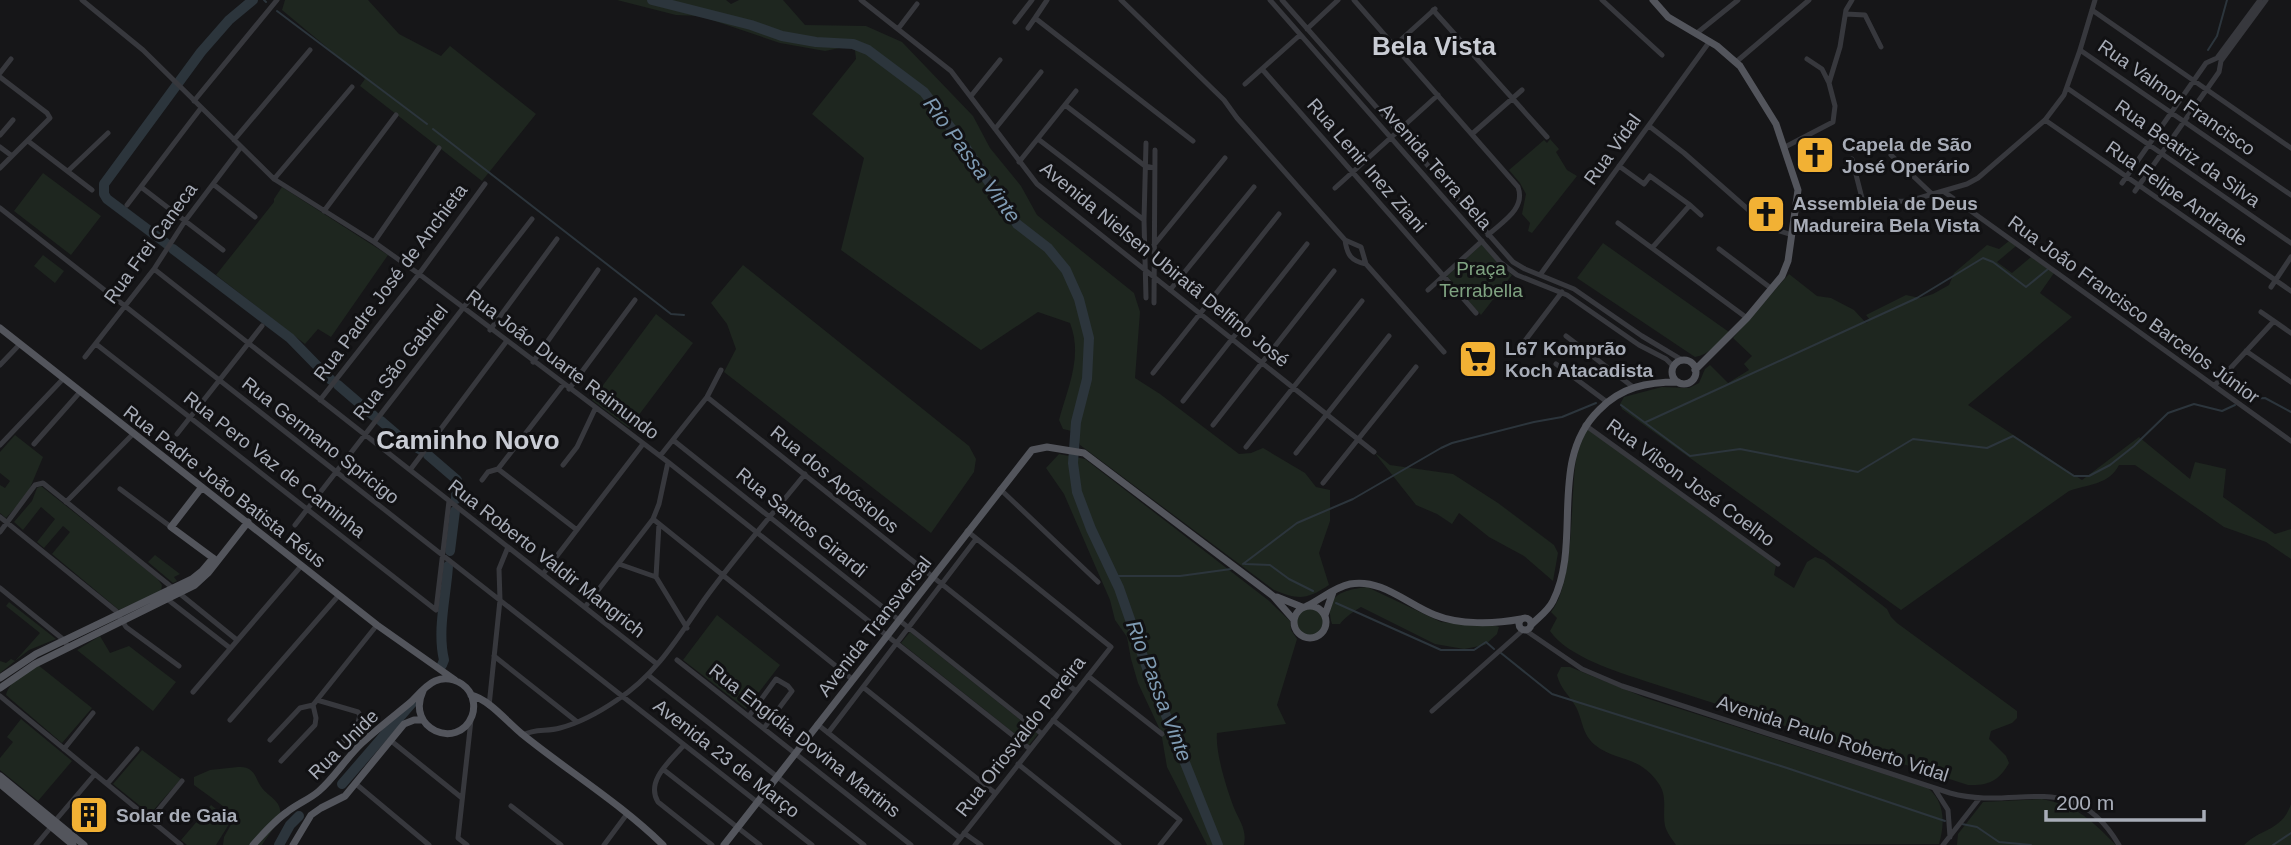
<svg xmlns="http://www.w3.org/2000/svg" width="2291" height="845" font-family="Helvetica,sans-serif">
<rect width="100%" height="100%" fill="#161618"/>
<path fill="#1e261f" d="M285,0H368L399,34L441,56L450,46L536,114L482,181L360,86L365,79L282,10Z
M617,0H726L731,4L739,0H783L805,25L866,26L902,42L973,116L990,148L1021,186L1037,215L1134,293L1140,312L1135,378L1160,394L1239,454L1251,453L1263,448L1305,473L1316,487L1330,490V521L1319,553L1329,585C1306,600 1299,600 1274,590L1080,445L1076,432L1063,429L1059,420C1068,387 1083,356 1070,323L1038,312L981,350L841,250L864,158L812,114L856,59L855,50L849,46L825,51L780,43L700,16L676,15Z
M1550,139L1559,149L1556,152L1567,170L1577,176L1532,233L1528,231L1530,223L1522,214L1526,194L1520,183L1509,170L1544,140L1547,143Z
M43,173L101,216L71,255L14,211Z
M282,187L388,255L331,337L318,329L305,344L216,275L274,202V199Z
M2009,241L2016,246L1997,262L2012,273L2031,257L2054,273L2040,293L2072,317L1968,405L2082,480L2139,437L2190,479L2195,462L2226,469L2223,497L2275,534L2291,529V559L2266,542L2224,527L2135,465H2119C2109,485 2088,484 2069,491L1901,610L1622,409L1620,404L1624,397L1662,387L1689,388L1699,383L1705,369L1710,365L1728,383L1749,370L1744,364L1752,356L1733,338L1789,274L1817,296L1831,298L1854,310L1866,323L1870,320L1866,315L1906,295L1920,298L1933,294L1949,285L1954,273L1987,245L1999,249Z
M1603,243L1729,332C1719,342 1709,355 1695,357L1577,278Z
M1482,244L1499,264L1512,275L1481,315L1447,276Z
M43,255L64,271L55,283L34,266Z
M743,265L969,446L976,459L974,472L931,533L724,372L736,349L727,324L711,303Z
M656,314L693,343L629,428L592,400Z
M1587,428L1776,565L1774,575L1794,588L1807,562L1815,557L1824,560L1887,609L1891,617L1897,623L2017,711V718L2012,723L1991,731L1989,739L2006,756L2009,763C1999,781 1988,786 1968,785L1645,681C1616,671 1568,657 1550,631L1557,618L1551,612C1575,582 1570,498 1576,460C1578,449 1583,439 1587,428Z
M15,435L43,457L27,495L6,518L0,513V485L5,488L10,481L0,473V452Z
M1374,452L1390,465L1453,474L1498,503L1554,545L1558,553L1553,581L1524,556L1489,537L1459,513L1452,524L1437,514L1416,505Z
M1059,454L1085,459L1268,600L1290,621L1291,630L1297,639L1277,705L1286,724L1217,733C1215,752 1227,790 1234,808C1240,822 1247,830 1244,845H1207L1167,767L1161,732L1138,683L1131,659L1127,637L1115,620L1110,600L1064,494L1046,468Z
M41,486L157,578L162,585L161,591L119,610L52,554L70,532L63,526L44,548L37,542L55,519L41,507L23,530L14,522L32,501L37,488Z
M155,555L180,574L174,577L177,581L173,583L148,562Z
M1367,587L1441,622L1496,626L1499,627L1497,634L1485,645L1464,649L1435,644L1361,607C1355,610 1343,619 1340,624H1332C1323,595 1343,590 1367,587Z
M9,602L56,639L29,650L0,673V661L6,663L11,659L15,661L40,633L6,606Z
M1296 622a14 14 0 1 1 28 0a14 14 0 1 1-28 0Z
M717,615L780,665L746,709L683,660Z
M910,632L1038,734L1029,745L901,643Z
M100,636L110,653L129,646L176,682L153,711L77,650Z
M38,665L92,708L62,743L6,695C10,680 26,673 38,665Z
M1561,667H1570L1646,698L1928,788C1945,802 1945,824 1939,844L1676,845C1672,839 1667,833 1665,826C1662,812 1668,797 1659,784C1640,755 1616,762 1595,745C1582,734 1583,721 1576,707C1569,695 1560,688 1557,675Z
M21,719L72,761L38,801L0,770V758L13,742L7,737Z
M142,750L181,779L150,814L113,784Z
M238,767C242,767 245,767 249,769C256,773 257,782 262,788C269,797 283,802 280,816C278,825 267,836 262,845H223L224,837L234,819L227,809L194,785V777L210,770Z
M2042,799C2078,806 2091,820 2116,845H1957L1958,834L1983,802Z
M2291,804V845H2244C2261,828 2282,831 2291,804Z
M211,805L231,821L216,845H187L181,840Z"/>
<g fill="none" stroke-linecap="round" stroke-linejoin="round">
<path stroke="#2c353c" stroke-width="2" d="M264,0L266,2
M277,11L427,124
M2208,50L2217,36L2227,0
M433,129L671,314L684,315
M2245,399L2265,398L2291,412
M1621,405L1690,456L1740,449L1858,472L1913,439L1987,448L2013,436L2074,476H2089L2110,465L2134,446L2168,413L2194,404L2222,411L2235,405
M1646,422L1917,298L1983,258L1993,262L2026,287L2048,269
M1243,564L1297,523L1353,499L1441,448L1452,443L1534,422L1562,417L1596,403
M1245,564L1270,565L1289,579L1313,591
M1115,576H1180L1231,569
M1336,603L1441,650H1474L1486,642L1494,649
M1501,653L1552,694L1787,768L1945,821
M1962,824L1977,827L1999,842L2031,845
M2273,845L2291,833"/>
<path stroke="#2c353c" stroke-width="10" d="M652,0L751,25L782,36L816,42L853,44L868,50L924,92L966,148L1017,224L1048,248L1066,270L1079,299L1089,338L1087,379L1076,422L1073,463L1077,492L1091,529L1119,588L1147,668L1218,845
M167,244L107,199L104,194V184L201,52L229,20L253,0
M173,249L290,338L331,380
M338,385L374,416
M381,421L402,439L421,450
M428,455L457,480L456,499
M450,551L455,511
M442,665L444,660C437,630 446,597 448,566
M342,784L412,703
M279,845L290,825L299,816"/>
<path stroke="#37383d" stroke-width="5" d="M82,0L143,50L274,179L374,242L419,274L668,462L1030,749
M861,0L951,71L1037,184L1374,452
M1047,0L1035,18L1193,141
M1121,0L1224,100L1237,118L1345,240L1361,247L1366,264L1444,352
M1270,0L1500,262L1517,275L1567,295L1639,345L1666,359L1673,366
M1282,0L1513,262L1525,269L1574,289L1642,336L1682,360
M1354,0L1518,187C1526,209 1502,222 1488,235
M1602,0L1662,55
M1433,10L1547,137
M2092,10L2291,148
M1846,14L1865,15L1881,47
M1015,22L1032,0
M1028,28L1035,18
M898,29L917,4
M1307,29L1338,0
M1697,33L1738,0
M1394,46L1435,9
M2080,50L2291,195
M1807,59L1822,69L1829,83
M1736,62L1809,0
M1262,69L1476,313
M0,73L11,59
M0,77L47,113L50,118L0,168
M1245,84L1300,35
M2067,88L2291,243
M971,96L1000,60
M194,101L277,0
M1065,105L1145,166L1154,168
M2045,120L2291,291
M1649,126L1684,153L1768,227L1792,235
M995,129L1041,72
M1472,134L1522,90
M0,135L13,120
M1038,139L1144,220
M234,140L310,50
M28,141L92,190
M0,147L12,156
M1785,147L1833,122L1835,106L1829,83L1840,47L1846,10L1852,0
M1891,155L1932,194
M1852,159L1863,202
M1019,162L1076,91
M1619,166L1644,184L1650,176L1690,205L1652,248
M68,171L108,133
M274,179L352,87
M2122,183L2206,63L2217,58L2260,0
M213,184L255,217
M141,187L223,250
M1335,188L1438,95
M1943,191L1967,184L1978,178L2045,120L2064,95L2080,50L2095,0
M2135,191L2219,72L2221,61L2266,0
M1798,200L1809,206L1824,208L1868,202L1909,201L1943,191L2291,441
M127,205L201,108
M1690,205L1701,215
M0,208L812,845
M324,211L396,115
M1618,223L1747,318
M1345,240C1347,255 1351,261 1366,264
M374,242L439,148
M1154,245L1225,158
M1719,249L1772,289
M154,269L657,664
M1540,275L1710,41
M2271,287L2291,257
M1170,290L1254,187
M1428,290L1482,241
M1146,298L1144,220L1146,143
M1154,303L1155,150
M2261,312L2291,333
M490,330L557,239
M1566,336L1633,387
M1524,342L1562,292
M96,344L436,610
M2246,351L2291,382
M85,357L154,269L185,221L241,147
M533,362L598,270
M1556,364L1607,402
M0,365L20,344
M1153,373L1279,214
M563,385L498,469L577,530
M2214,386L2274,321
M569,389L635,300
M707,397L1076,691
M320,400L419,274L485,184
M1183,401L1307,244
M1213,425L1334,271
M1585,425L1778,564
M177,434L262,326
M673,440L1042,734
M34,444L80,392
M0,445L63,379
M1246,447L1362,301
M1296,453L1389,336
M660,456L707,397L721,370
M563,465L577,447L595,409
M410,470L506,342
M482,480L488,472L498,469
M1323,483L1416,367
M120,489L171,527
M1000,489L1098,582
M66,502L133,434
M0,517L116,611L126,627L179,666
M653,519L852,679
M659,524L656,577L687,628
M295,525L532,219
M0,532L35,485L43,483L237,640
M619,564L656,577
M543,574L643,444
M0,588L64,640L68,647
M167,599L230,648
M585,607L653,519L659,504L668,462
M436,610L449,501
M1525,630L1582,669L1622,686L1950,793C2018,812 2072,766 2119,845
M494,656L576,721
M677,660L911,845
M648,675L864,845
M1088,676L1162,734
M863,687L995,793
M193,692L302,565
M0,696L181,845
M317,700L358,712L360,715L356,730L341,743
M489,706L500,600L499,569L508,547
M1432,711L1523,630
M749,716L776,679L788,686L792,691L764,728
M230,720L339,595
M1053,720L1180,820L1160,845
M817,724L960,838
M828,733L976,539
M523,735C535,728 547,732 560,728C579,723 601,711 617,700C656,675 679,636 704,600C735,557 771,516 805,474
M270,740L300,708L313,705L377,625
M390,740L462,798
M684,745C671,760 645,781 658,802L712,845
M64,749L93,713
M281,761L315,725L316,718L313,705
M1018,764L1119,845
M664,770L760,845
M107,784L137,749
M356,784L429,845
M1934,788L1948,810L1950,837
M511,806L561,845
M150,820L182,781
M55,821L95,774
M964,833L981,845
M36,845L51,827
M467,845L458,838L471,720
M604,845L627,814
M955,845L1111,647L967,531
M1943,845L1979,799"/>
<path stroke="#53555c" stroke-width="7" d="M1653,0L1668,17L1717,46L1740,66L1776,124L1798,190L1788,261L1782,276L1747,318L1695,370
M0,328L377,625L455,680
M1672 372a12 12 0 1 1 24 0a12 12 0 1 1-24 0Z
M202,487L171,527L217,561
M1277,597L1302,607
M1294 622a16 16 0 1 1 32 0a16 16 0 1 1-32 0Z
M1307,606C1321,599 1335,587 1350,584C1382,578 1408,605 1435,615C1459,625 1495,624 1521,619
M1325,615L1333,592
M1519 624a6 6 0 1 1 12 0a6 6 0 1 1-12 0Z
M1531,625C1539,617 1548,611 1553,601C1583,541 1547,461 1599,410C1621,387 1647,382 1678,382
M0,678L36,654L192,579L202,571L213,558
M0,688L35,664L195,585L208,573L248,522
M471,695C490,700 507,722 522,734C569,772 620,803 663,845
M0,776L84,845
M0,784L73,845
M253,845C264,833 274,821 287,812C297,804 310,799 319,791C335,777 346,758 362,743C377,729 394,716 411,702C418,695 426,685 435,681C447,676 461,680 469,691C474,698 475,708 472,716C458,751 405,729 423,691
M293,845L311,815L321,808L345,796L404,724L414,720H423
M724,845L1032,450L1047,447L1084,453L1273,596L1294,620"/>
</g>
<defs>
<g id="church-square" transform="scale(2.0125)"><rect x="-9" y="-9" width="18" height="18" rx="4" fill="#f2b134" stroke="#111113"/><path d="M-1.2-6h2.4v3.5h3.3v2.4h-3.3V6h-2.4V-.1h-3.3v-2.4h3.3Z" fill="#111"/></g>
<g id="supermarket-square" transform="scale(2.0125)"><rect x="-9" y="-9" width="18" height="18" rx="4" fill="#f2b134" stroke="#111113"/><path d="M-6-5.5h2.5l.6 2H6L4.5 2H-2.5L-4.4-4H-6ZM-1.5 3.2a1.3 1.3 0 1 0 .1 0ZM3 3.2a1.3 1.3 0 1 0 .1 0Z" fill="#111"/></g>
<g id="building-square" transform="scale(2.0125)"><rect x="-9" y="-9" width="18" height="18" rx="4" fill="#f2b134" stroke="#111113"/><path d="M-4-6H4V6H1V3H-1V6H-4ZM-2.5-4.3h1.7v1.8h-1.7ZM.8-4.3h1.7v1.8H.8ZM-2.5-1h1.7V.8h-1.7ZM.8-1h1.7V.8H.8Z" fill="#111"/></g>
</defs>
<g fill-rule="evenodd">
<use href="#church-square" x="1815" y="155"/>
<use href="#church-square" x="1766" y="214"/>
<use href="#supermarket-square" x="1478" y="359"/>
<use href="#building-square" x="89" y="815"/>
</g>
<g text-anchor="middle" stroke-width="6" stroke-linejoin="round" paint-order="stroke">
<g font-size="19" fill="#a8adb8" stroke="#111113">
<text transform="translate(2177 97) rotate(35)" y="7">Rua Valmor Francisco</text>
<text transform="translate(1612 149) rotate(-54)" y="7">Rua Vidal</text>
<text transform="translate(2188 153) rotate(35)" y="7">Rua Beatriz da Silva</text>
<text transform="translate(1367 165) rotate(49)" y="7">Rua Lenir Inez Ziani</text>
<text transform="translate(1436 166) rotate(49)" y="7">Avenida Terra Bela</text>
<text transform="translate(2177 193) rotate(35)" y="7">Rua Felipe Andrade</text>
<text transform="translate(150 243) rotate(-54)" y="7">Rua Frei Caneca</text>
<text transform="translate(1165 264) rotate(39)" y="7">Avenida Nielsen Ubiratã Delfino José</text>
<text transform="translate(390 282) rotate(-53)" y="7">Rua Padre José de Anchieta</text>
<text transform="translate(2134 309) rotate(36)" y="7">Rua João Francisco Barcelos Júnior</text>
<text transform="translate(400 362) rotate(-52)" y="7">Rua São Gabriel</text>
<text transform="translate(563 364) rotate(37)" y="7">Rua João Duarte Raimundo</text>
<text transform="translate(321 440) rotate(38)" y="7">Rua Germano Spricigo</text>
<text transform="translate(275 464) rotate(38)" y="7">Rua Pero Vaz de Caminha</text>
<text transform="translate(835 479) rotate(39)" y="7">Rua dos Apóstolos</text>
<text transform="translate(1691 482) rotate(36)" y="7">Rua Vilson José Coelho</text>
<text transform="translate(225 486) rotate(38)" y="7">Rua Padre João Batista Réus</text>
<text transform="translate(802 522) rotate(39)" y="7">Rua Santos Girardi</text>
<text transform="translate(547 558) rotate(38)" y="7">Rua Roberto Valdir Mangrich</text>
<text transform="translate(874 626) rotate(-52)" y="7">Avenida Transversal</text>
<text transform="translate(1020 736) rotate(-52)" y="7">Rua Oriosvaldo Pereira</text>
<text transform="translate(1833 738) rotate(18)" y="7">Avenida Paulo Roberto Vidal</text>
<text transform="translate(805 740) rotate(38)" y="7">Rua Engídia Dovina Martins</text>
<text transform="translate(343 744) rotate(-45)" y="7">Rua Unide</text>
<text transform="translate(727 758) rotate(38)" y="7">Avenida 23 de Março</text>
</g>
<g font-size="19" font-weight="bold" fill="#a8adb8" stroke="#111113" text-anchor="start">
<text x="1842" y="151">Capela de São<tspan x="1842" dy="22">José Operário</tspan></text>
<text x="1793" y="210">Assembleia de Deus<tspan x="1793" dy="22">Madureira Bela Vista</tspan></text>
<text x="1505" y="355">L67 Komprão<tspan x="1505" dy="22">Koch Atacadista</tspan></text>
<text x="116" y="822">Solar de Gaia</text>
</g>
<g font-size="19" fill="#7fa381" stroke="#111113">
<text x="1481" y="275">Praça<tspan x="1481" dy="22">Terrabella</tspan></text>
</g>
<g font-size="21" font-style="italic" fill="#7f9bb3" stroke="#111113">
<text transform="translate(972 160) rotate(54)" y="7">Rio Passa Vinte</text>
<text transform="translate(1159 691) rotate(69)" y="7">Rio Passa Vinte</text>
</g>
<g font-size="26" font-weight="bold" fill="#c9ccd4" stroke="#111113">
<text x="1434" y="55">Bela Vista</text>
<text x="468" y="449">Caminho Novo</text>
</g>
</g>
<path d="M2046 810v10h158v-10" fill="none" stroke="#a8adb8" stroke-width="3.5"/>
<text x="2056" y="810" font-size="21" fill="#a8adb8" stroke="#111113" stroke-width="5" paint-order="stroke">200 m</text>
</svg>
